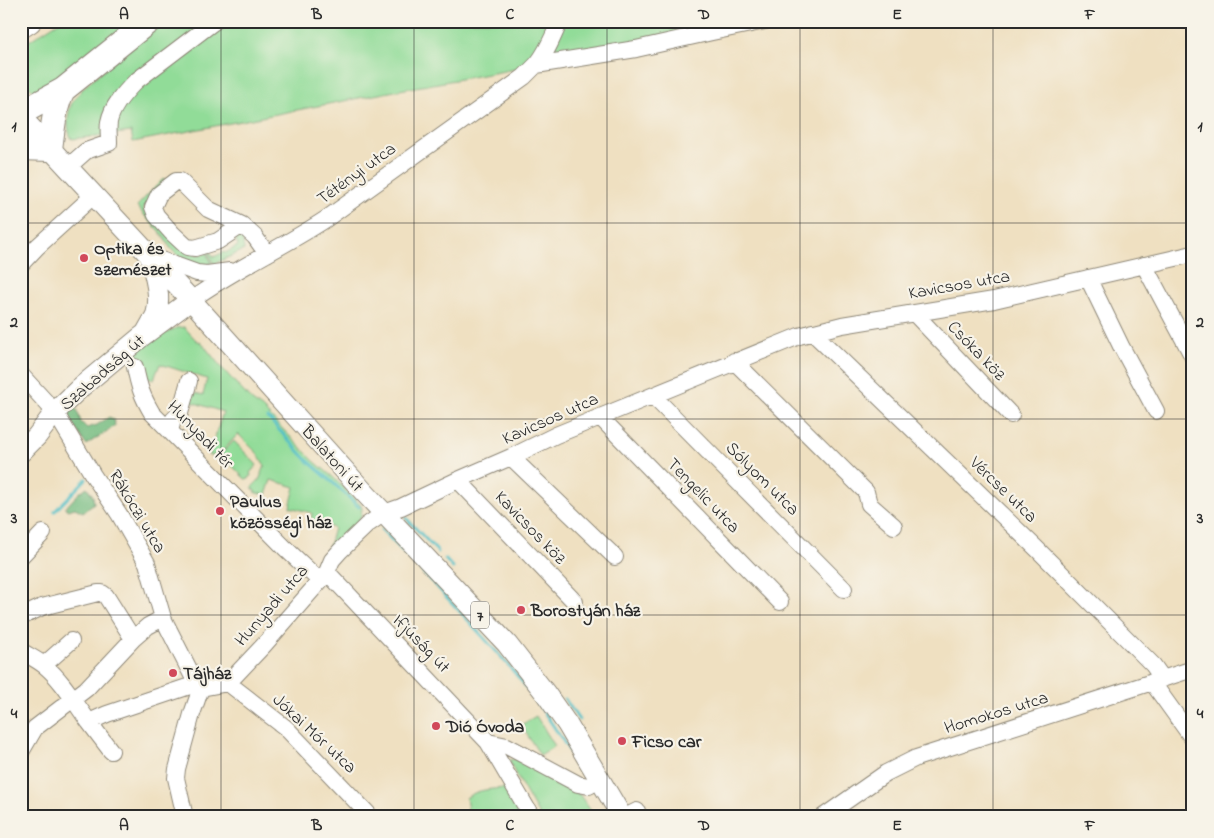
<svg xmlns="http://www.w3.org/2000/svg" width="1214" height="838" font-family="'Indie Flower',sans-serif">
<rect width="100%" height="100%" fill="#f7f3e8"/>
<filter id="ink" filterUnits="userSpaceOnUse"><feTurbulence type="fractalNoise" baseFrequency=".02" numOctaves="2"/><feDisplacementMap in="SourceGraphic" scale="10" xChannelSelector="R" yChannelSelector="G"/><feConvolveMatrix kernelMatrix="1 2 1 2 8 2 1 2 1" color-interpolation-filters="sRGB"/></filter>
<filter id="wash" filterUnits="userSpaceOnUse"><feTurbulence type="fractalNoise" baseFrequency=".0096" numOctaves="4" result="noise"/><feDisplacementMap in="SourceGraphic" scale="20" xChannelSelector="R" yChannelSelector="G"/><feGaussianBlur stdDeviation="1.12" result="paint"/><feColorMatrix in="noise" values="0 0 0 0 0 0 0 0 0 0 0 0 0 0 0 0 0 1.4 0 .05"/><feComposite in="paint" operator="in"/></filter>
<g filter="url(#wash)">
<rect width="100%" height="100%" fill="#efe0c1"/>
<path fill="#91dc98" stroke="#5e8462" d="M60,21H135L101,51L36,94L21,77V46Z
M165,21H765L549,63L405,89L133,142L131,132L72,139C66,130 67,113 72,103C81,88 94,78 107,67C126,51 145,36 165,21Z
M164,178L165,179L147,205L143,206L144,211L148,210L197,255L207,253L212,264C198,266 182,262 172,250C167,244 164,236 158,230C151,222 143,215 137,206Z
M241,237L246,241L243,242L244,250L214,264L208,252H210L214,257L224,252L225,253L238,246L235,238Z
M184,327L196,340L202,343L221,367L251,400L263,409L314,461L334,478L360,504L362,508L361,517L358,522L348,532L326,557L334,528L311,521L312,513L290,507L295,487L271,480L266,495L256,493L252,487L259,480L265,466L258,454L238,434L219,455L209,456L223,412L192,402L188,403V399L195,393L203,395L207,379L160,364L154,379L142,376L137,356V348L176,328Z
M234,441L257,465L250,473L251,475L249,479H246L244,478L221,454Z
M536,716L555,746L540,755L521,725Z
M516,759L579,794L594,815L592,817H540L515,773L509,760Z
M506,788L523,817H469L466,798C477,789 492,789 506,788Z"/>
<path fill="#74bc80" stroke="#507456" d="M74,407L77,410L81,422L87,428L97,425L109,417L114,419L115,426L86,445L70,420L68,410Z
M87,487L93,496L94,503L83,512L75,508L68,510L65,508L79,493Z"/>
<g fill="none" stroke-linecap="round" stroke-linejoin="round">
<path stroke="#4fbec5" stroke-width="3" d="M268,418L308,461L331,481L359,507
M55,511L86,479
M406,518L438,552
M382,530C427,576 472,623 514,672C539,702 560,736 581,769
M445,559L453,568
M565,699L579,720"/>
</g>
</g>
<g filter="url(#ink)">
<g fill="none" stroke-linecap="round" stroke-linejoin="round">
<g stroke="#8d8676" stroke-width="18">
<path id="minor" d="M536,65L636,49L712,32L765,21
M68,167L86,151L109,143C109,136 108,129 109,122C112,106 125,92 136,81L215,21
M242,225L218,241L195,248L187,247L172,233L156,215L153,207L159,194L176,181H180L208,209L242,225L255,237L267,254
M150,256L197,273L207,274L230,271
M21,264L37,247L94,195
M1144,265L1193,357
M1088,278L1121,346L1156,411
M191,300C234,269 282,248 326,219L524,77C528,73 532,69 536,65C547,53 553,36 560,21
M914,313L1011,415
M812,332L1036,548L1153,665L1163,679
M734,361L866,492L869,504L894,526
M135,367C139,387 142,396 152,413L285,548L320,581
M21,375L55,412L93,475L119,514L147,563L163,618L195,681L201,688
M653,396L844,589
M600,417L780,602
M170,431L173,420L180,413L189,381
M511,457L615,557
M458,480L575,602
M21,556L43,533
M327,572L488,742L532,817
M21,617L42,607L98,593H102L106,596L133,639
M21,651C29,656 38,660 45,666C63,681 75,703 89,722L107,714L190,686L201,688L228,683L264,645L320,581L327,572L332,560L340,551L367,525L384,513L401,507L458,480L511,457L556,435L600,417L799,336L842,325L994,300L1193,254
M44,665L71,641
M1152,682L1193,739
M228,683L286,728L371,817
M89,722L111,751
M488,742L507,746L578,784L589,786L600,779
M21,752L35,728L86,689L133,639L148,626L163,618
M21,813L23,817
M185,817L176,778L177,769L192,714L201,688
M625,817L637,811
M823,817L886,773L916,758L1193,669"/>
</g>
<g stroke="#8d8676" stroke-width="22">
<path id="major" d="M21,117L191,300L364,492L507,644L546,694L567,724L622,817
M146,333C149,327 153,321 156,315C162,296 154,274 150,256
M21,452L37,436L55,412L81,387L141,337L191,300"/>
</g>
<g stroke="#8d8676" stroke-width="26">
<path id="highway" d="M21,26L29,21
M21,113L63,90L149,21
M21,148L50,149C53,128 54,108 63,90"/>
</g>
<use href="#minor" stroke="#fff" stroke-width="16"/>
<use href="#major" stroke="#fff" stroke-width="20"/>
<use href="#highway" stroke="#fff" stroke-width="24"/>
</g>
</g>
<path fill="none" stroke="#2b2b2b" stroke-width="1" stroke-opacity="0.55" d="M221,21V817M414,21V817M607,21V817M800,21V817M993,21V817M21,223H1193M21,419H1193M21,615H1193"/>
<g fill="#d1495b" stroke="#f7f3e8" stroke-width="2">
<circle cx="84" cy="258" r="5"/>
<circle cx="220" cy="511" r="5"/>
<circle cx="521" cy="610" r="5"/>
<circle cx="173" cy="673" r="5"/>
<circle cx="436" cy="726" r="5"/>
<circle cx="622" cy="741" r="5"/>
</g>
<g text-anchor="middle" stroke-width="4.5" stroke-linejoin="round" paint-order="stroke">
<rect fill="#f7f3e8" stroke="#686764" stroke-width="1" x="471" y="601.5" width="18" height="27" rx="4"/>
<g font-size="16" font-weight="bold" fill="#2b2b2b">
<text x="480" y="621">7</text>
</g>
<g font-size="18" fill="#2b2b2b" stroke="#f7f3e8">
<text transform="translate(356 173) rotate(-36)" y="6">Tétényi utca</text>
<text transform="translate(959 284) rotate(-10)" y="6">Kavicsos utca</text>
<text transform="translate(977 350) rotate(46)" y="6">Csóka köz</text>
<text transform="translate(102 372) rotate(-41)" y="6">Szabadság út</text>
<text transform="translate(550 418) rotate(-24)" y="6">Kavicsos utca</text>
<text transform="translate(201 434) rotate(46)" y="6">Hunyadi tér</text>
<text transform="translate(333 458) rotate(48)" y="6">Balatoni út</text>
<text transform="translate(763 478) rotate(45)" y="6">Sólyom utca</text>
<text transform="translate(1004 489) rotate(44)" y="6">Vércse utca</text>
<text transform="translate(704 495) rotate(46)" y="6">Tengelic utca</text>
<text transform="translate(138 511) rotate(59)" y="6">Rákóczi utca</text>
<text transform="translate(531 527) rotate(46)" y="6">Kavicsos köz</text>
<text transform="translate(271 605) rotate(-49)" y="6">Hunyadi utca</text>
<text transform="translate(422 643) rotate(46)" y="6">Ifjúság út</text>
<text transform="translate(996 712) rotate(-17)" y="6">Homokos utca</text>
<text transform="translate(315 733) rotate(43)" y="6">Jókai Mór utca</text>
</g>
<g font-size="18" font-weight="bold" fill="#2b2b2b" stroke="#f7f3e8" text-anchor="start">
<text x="94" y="254">Optika és<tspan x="94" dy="21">szemészet</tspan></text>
<text x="230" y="507">Paulus<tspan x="230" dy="21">közösségi ház</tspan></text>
<text x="531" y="616">Borostyán ház</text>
<text x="183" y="679">Tájház</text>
<text x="446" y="732">Dió Óvoda</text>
<text x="632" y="747">Ficso car</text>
</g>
</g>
<rect width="1214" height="838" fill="none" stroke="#f7f3e8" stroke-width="55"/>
<rect x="28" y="28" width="1158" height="782" fill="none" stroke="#2b2b2b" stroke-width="2"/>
<g font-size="16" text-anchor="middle" font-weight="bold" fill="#2b2b2b">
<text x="124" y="19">A</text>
<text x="317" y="19">B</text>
<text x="510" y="19">C</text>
<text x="704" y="19">D</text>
<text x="897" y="19">E</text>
<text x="1090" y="19">F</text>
<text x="14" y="131">1</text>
<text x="1200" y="131">1</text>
<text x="14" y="327">2</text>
<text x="1200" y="327">2</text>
<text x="14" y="523">3</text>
<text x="1200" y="523">3</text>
<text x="14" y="718">4</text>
<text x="1200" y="718">4</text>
<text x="124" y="830">A</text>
<text x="317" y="830">B</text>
<text x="510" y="830">C</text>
<text x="704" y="830">D</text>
<text x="897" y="830">E</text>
<text x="1090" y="830">F</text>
</g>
</svg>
